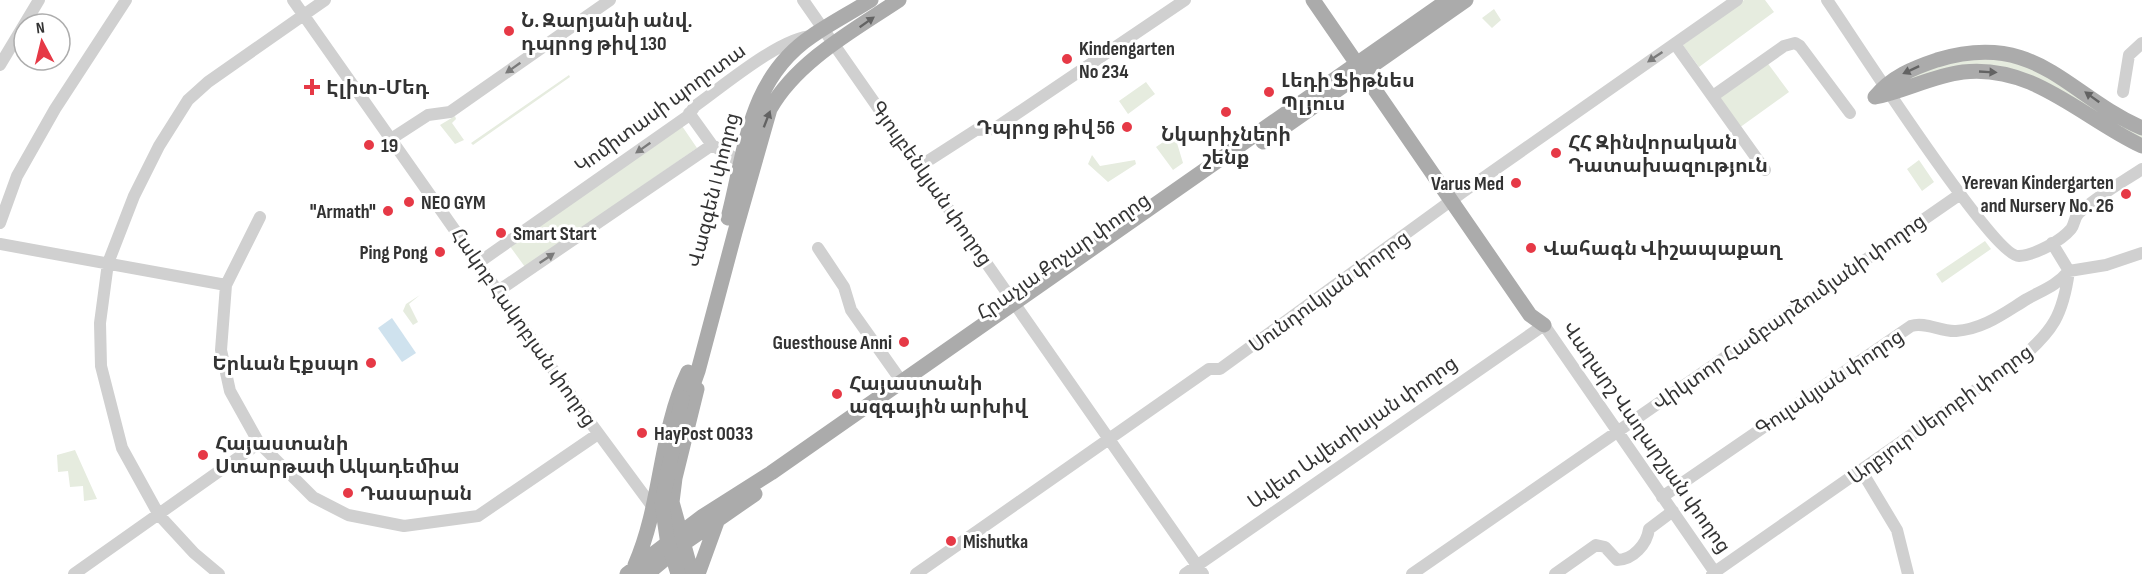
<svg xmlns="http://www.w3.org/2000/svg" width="2142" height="574" font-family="'Sofia Sans Condensed','Noto Sans Armenian',sans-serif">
<rect width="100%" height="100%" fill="#fff"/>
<path fill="#e6ecdf" d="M1744,0H1765L1774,12L1699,67L1683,45Z
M1494,9L1501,20L1492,28L1482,18Z
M1993,59L2027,65L2142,132V141L2024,73L1906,85L1902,79L1953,60Z
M1766,61L1789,92L1739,128L1717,97Z
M569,75L570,77L473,145L471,143Z
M1146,82L1155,94L1128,114L1119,101Z
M455,116L456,119L452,123L464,140L455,144L440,125Z
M682,126L697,148L525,267L509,245Z
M1178,132L1177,143L1183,163L1173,170L1156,147Z
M1092,155L1100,166L1135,160L1136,164L1108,182L1088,164Z
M1919,160L1934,182L1922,191L1907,169Z
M1985,241L1991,249L1942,283L1936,274Z
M420,295L409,304L418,322L413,325L403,311L406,304Z
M75,450L97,499L84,501L83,486L70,487L68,471L58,472L57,455Z"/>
<path fill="#cfe2ee" d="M392,318L416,353L402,362L378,328Z"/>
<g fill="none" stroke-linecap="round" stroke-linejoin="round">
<path stroke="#d0d0d0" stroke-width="12" d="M293,0L587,418L652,506
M803,0L1203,574
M1827,0C1850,33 1993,257 2019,256C2035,255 2061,241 2071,229C2075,224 2074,217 2079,213C2097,196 2121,183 2142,169
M1675,44L1765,170
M0,65L39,0
M2123,92L2129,55L2142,43
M1713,96L1784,46L1795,43L1800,46L1850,113
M689,113L712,145L741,162
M391,139L428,115L450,112L610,0
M920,166L976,130L994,129L1185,0
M260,217L226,285L221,350L230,391L259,443L313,497L348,515L404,526L478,516L598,434
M0,223L17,176L55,109L126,0
M0,244L226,285
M818,248L844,287L851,310L902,382
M478,263L688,116L695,106C722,87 781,37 812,36
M498,291L712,145
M1861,470L1897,530L1908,574
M1662,497L1911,326C1925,321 1941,332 1956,331C1984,329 2004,313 2027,299C2043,290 2056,286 2069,271L2052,243
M74,574L259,443
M219,574L194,553L159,515L122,448L101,366L100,323L108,263L134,196L159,146L188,100L208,82L325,0
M916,574L1209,369H1220L1463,192L1737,0
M1185,574L1544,325L1716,574
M1412,574L1959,195
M1555,574L1596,545L1605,547L1617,560C1633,560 1647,544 1649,529L1673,511
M1712,574L2020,359C2053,331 2063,315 2069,271L2106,265L2142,253"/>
<path stroke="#ababab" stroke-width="15" d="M1313,0L1530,315L1544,325
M1875,97C1891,77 1913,68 1937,60C2037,30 2065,94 2142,128
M1875,97C1905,91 1932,76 1963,72C2034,64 2082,118 2142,146
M1263,142L1466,0
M728,218C746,149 748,79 812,36C831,23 852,12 871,0
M688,399L698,371L735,232L770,109C797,61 854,30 899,0
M635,565C662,504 659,433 688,372
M627,574L703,516L771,473L1448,0
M647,574L683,544L755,494
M692,574L672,502L675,478L697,389
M698,574L718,519"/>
<path stroke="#ababab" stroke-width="15" d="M678,574L667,538L662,504L682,398"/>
</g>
<defs><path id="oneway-solid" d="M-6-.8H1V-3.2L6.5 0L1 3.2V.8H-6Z" transform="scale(1.5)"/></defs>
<g fill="#636363">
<use href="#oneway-solid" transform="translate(867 22) rotate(-35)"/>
<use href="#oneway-solid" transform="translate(1911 70) rotate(155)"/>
<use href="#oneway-solid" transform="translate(1988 72) rotate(3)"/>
<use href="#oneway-solid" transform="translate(2092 97) rotate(-144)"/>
<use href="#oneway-solid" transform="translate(767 119) rotate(-69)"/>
</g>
<g fill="#7a7a7a">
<use href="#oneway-solid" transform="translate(1655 57) rotate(146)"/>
<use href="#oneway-solid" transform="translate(513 68) rotate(145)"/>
<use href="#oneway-solid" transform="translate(643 148) rotate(145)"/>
<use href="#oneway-solid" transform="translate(547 258) rotate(-34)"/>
</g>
<g fill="#e63946" stroke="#fff" stroke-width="2">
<circle cx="509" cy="31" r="6"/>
<circle cx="1067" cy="59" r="6"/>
<path d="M309 78h6v6h6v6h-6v6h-6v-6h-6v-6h6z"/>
<circle cx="1269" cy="92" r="6"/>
<circle cx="1226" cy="112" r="6"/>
<circle cx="1127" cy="127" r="6"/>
<circle cx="369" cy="145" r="6"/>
<circle cx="1556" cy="153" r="6"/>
<circle cx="1516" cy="183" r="6"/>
<circle cx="2126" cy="194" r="6"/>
<circle cx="409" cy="202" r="6"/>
<circle cx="388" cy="211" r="6"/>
<circle cx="501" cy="233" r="6"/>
<circle cx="1531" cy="248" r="6"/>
<circle cx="440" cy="252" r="6"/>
<circle cx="904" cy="342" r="6"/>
<circle cx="371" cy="363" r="6"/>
<circle cx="837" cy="394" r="6"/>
<circle cx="642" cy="433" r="6"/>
<circle cx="203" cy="455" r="6"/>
<circle cx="348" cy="493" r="6"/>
<circle cx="951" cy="541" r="6"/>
</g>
<g text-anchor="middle" stroke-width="6" stroke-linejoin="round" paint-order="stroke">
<g font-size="20" font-weight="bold" fill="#333" stroke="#fff" text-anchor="start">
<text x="521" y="27">Ն. Զարյանի անվ.<tspan x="521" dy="23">դպրոց թիվ 130</tspan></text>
<text x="1079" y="55">Kindengarten<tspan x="1079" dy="23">No 234</tspan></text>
<text x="1281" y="87">Լեդի Ֆիթնես<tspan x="1281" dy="23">Պլյուս</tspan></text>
<text x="326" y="94">Էլիտ-Մեդ</text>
<text x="1115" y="134" text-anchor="end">Դպրոց թիվ 56</text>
<text x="1226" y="141" text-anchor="middle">Նկարիչների<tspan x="1226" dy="23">շենք</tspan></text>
<text x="1568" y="149">ՀՀ Զինվորական<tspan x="1568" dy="23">Դատախազություն</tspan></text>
<text x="381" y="152">19</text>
<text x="2114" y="189" text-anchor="end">Yerevan Kindergarten<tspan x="2114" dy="23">and Nursery No. 26</tspan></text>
<text x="1504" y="190" text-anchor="end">Varus Med</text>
<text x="421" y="209">NEO GYM</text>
<text x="376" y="218" text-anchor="end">"Armath"</text>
<text x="513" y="240">Smart Start</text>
<text x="1543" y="255">Վահագն Վիշապաքաղ</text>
<text x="428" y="259" text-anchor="end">Ping Pong</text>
<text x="892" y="349" text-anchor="end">Guesthouse Anni</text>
<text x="359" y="370" text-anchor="end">Երևան Էքսպո</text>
<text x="849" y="390">Հայաստանի<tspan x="849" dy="23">ազգային արխիվ</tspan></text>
<text x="654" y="440">HayPost 0033</text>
<text x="215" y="450">Հայաստանի<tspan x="215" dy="23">Ստարթափ Ակադեմիա</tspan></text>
<text x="360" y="500">Դասարան</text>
<text x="963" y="548">Mishutka</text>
</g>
<g font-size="20" fill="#333" stroke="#fff">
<text transform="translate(660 108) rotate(-36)" y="7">Կոմիտասի պողոտա</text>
<text transform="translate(932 183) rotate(55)" y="7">Գյուլբենկյան փողոց</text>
<text transform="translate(713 190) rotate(-76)" y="7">Վազգեն I փողոց</text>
<text transform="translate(1063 256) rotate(-35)" y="7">Հրաչյա Քոչար փողոց</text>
<text transform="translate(1329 291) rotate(-36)" y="7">Սունդուկյան փողոց</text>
<text transform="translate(1789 312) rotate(-35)" y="7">Վիկտոր Համբարձումյանի փողոց</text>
<text transform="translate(524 327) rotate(55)" y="7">Հակոբ Հակոբյան փողոց</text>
<text transform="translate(1829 382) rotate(-34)" y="7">Գուլակյան փողոց</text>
<text transform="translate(1940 414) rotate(-36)" y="7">Աղբյուր Սերոբի փողոց</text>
<text transform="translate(1352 432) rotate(-35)" y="7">Ավետ Ավետիսյան փողոց</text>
<text transform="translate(1647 437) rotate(55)" y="7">Վաղարշ Վաղարշյան փողոց</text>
</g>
</g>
<g transform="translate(42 42) rotate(353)"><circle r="28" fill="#ffffff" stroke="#adadad" stroke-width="1.5"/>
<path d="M0-4.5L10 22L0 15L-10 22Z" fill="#e63946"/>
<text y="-9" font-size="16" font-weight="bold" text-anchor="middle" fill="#333333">N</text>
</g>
</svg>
